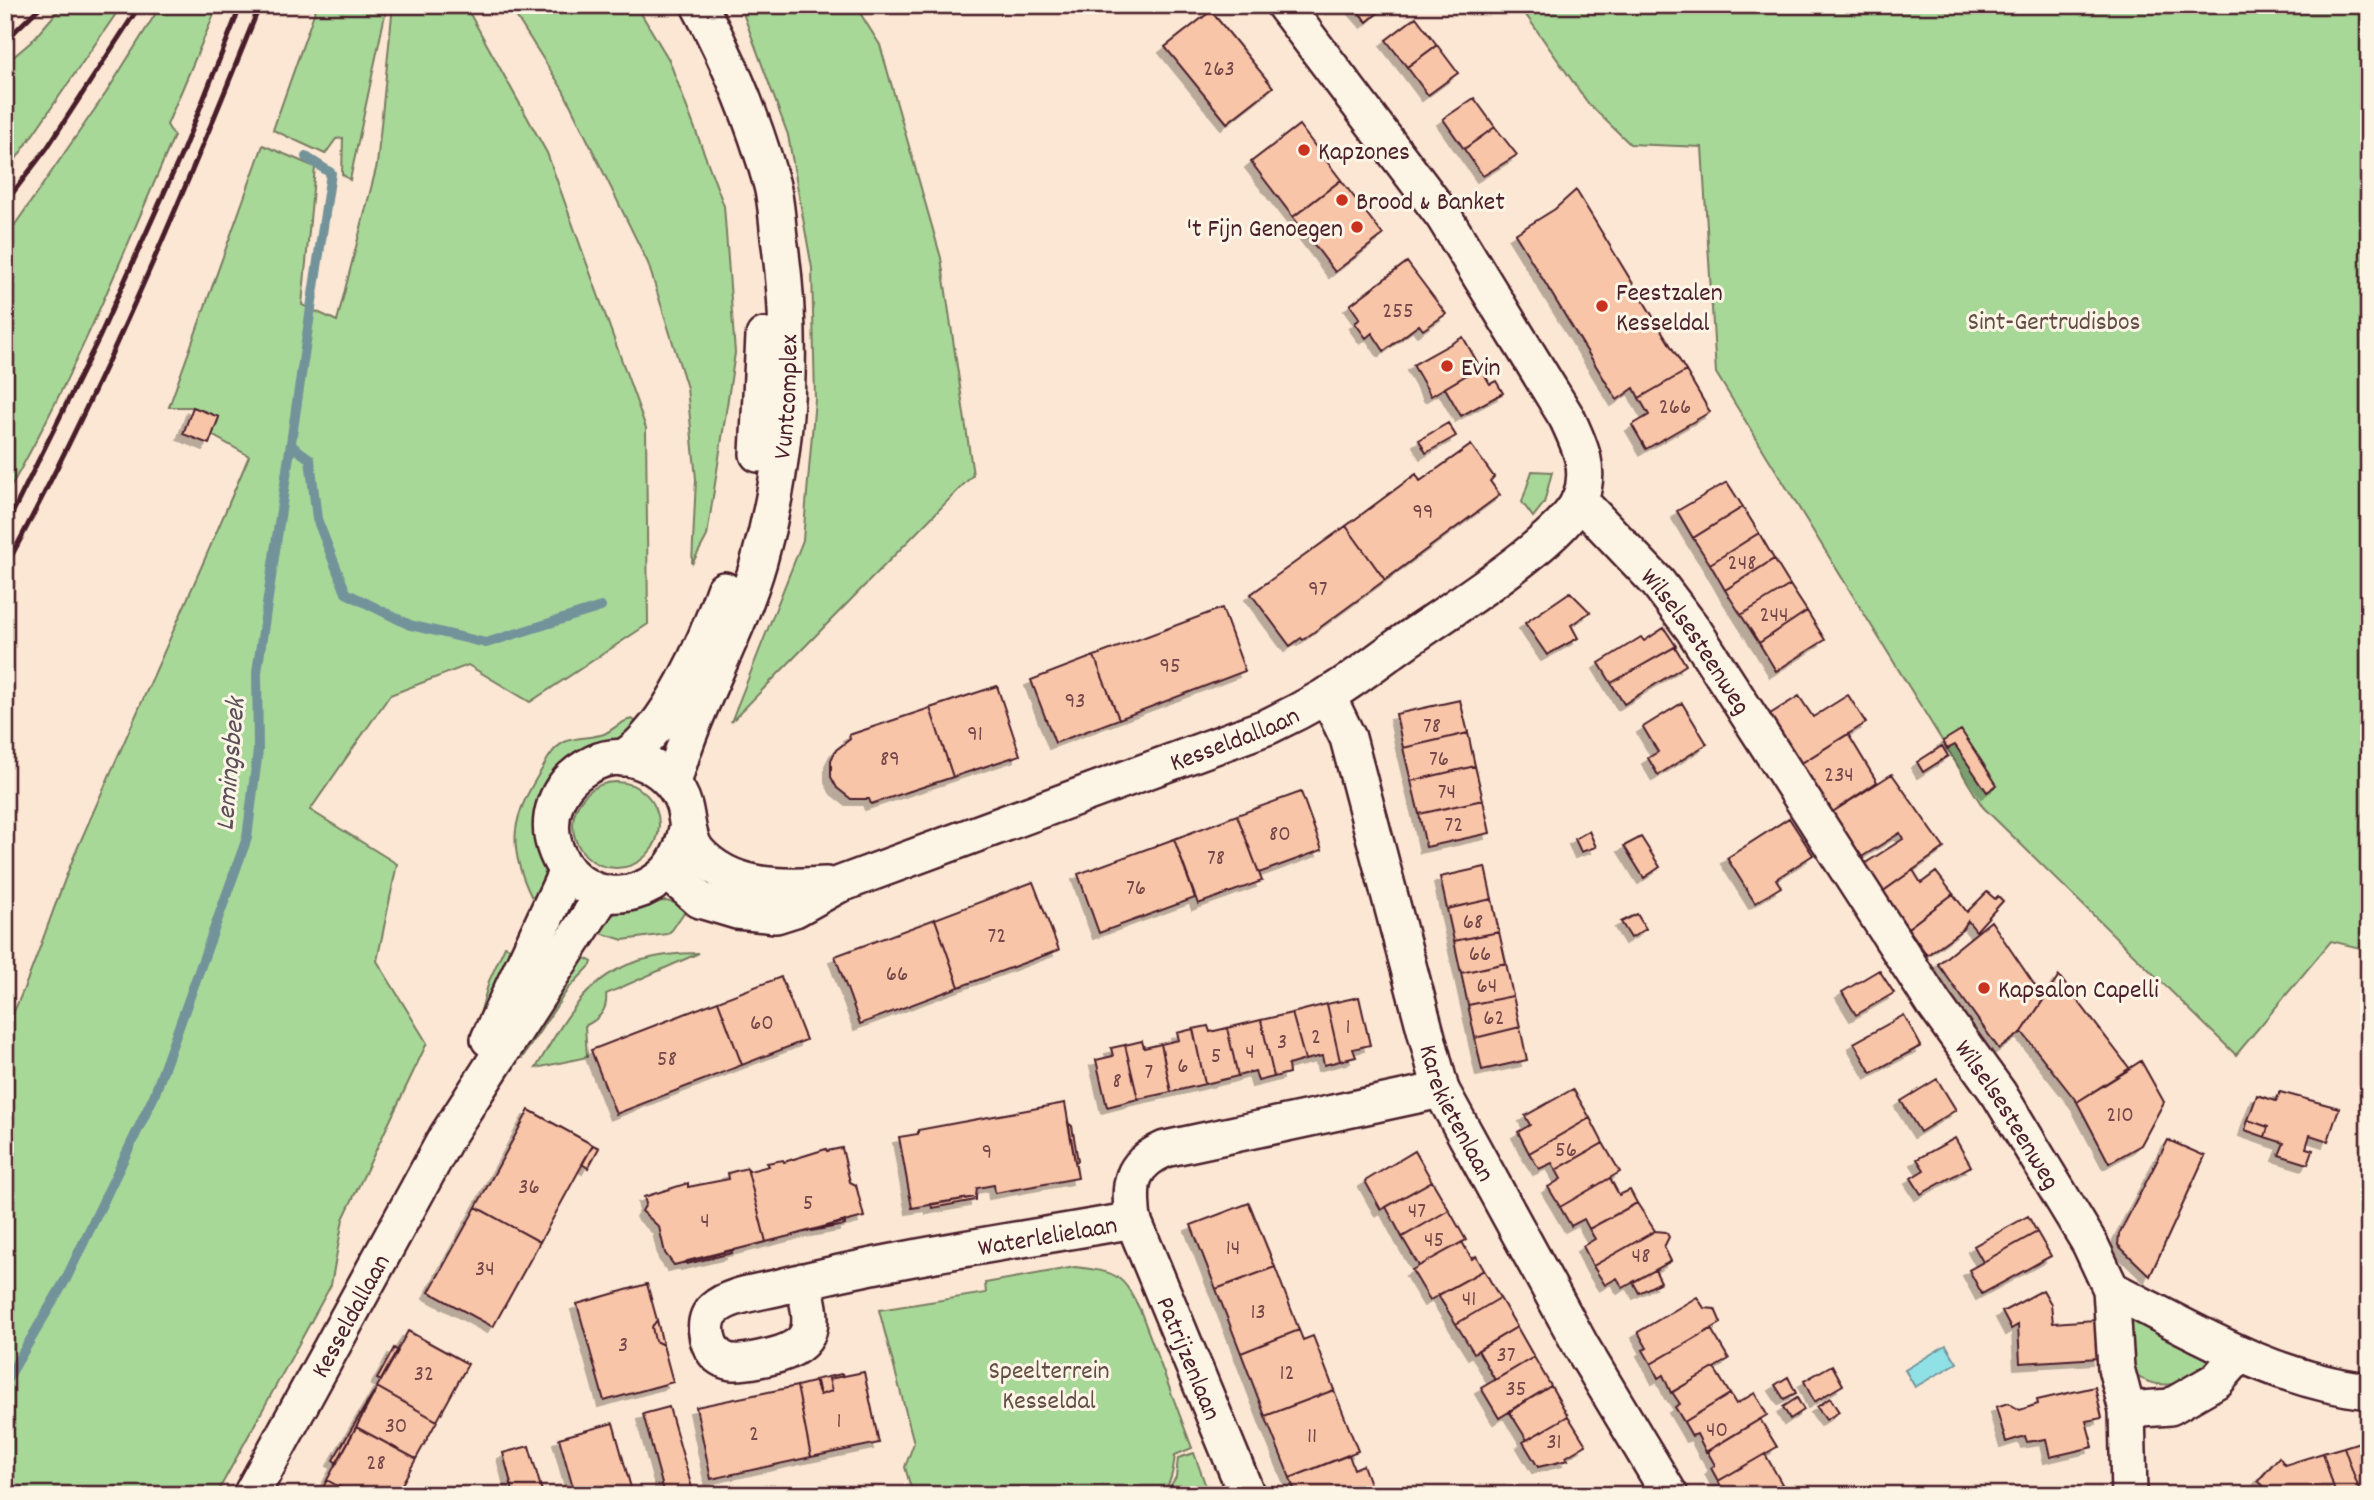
<svg xmlns="http://www.w3.org/2000/svg" width="2374" height="1500" font-family="Dekko,sans-serif">
<defs>
<filter id="shadow"><feDropShadow dx="-6" dy="6" stdDeviation="0" flood-color="#0004"/></filter>
</defs>
<rect width="100%" height="100%" fill="#fbe7d3"/>
<filter id="ink" filterUnits="userSpaceOnUse"><feTurbulence type="fractalNoise" baseFrequency=".0143" numOctaves="2"/><feDisplacementMap in="SourceGraphic" scale="14" xChannelSelector="R" yChannelSelector="G"/><feConvolveMatrix kernelMatrix="1 2 1 2 8 2 1 2 1" color-interpolation-filters="sRGB"/></filter>
<g filter="url(#ink)">
<path fill="#a8d898" stroke="#797c62" stroke-width="2" d="M63,5H122L5,175V64L31,42Z
M161,5H218L167,125L174,136C122,258 72,381 5,497V239L106,93Z
M317,5H387L350,180L342,174L343,138L336,139L325,154L273,130Z
M393,5H465L547,153L646,428L648,624L530,702L468,665L390,695L310,810L397,864L377,961L427,1043L343,1219L331,1285L216,1495H5V1030C35,971 52,907 78,847C135,716 194,587 249,456L212,435L219,417L193,407H169L263,145L315,167L302,305L337,321L377,165Z
M509,5H636L669,60L724,206L735,353L707,536L692,564L696,479L687,388L648,263L563,90Z
M740,5H855L880,45L941,258L973,475L731,722L803,540L815,399L812,268L788,135Z
M1519,5H2369V950L2331,941L2236,1055L1983,807L1716,373L1702,147L1630,144L1588,103Z
M1532,471L1552,472L1544,503L1533,517L1522,502Z
M632,719L638,723L625,740L574,755L548,780L535,808L536,850L545,867L544,879L536,897L531,896C506,844 512,817 542,769C548,758 554,746 567,741C578,737 592,738 604,734C615,729 620,721 632,719Z
M573 825a43 43 0 1 1 86 0a43 43 0 1 1-86 0Z
M665,901L689,905L672,930L667,934L623,940L594,931C614,908 636,903 665,901Z
M505,946L514,950L477,1025L489,981Z
M699,953L606,994C608,1010 599,1019 585,1026L587,1057L536,1068C580,992 603,954 699,953Z
M578,954L592,962L591,965L568,989L522,1058L518,1056Z
M1075,1267C1116,1272 1122,1273 1140,1310L1192,1448L1175,1455C1173,1470 1172,1484 1160,1495H913L905,1467L914,1443L879,1310L986,1293L985,1283Z
M2121,1315L2221,1361C2189,1378 2168,1397 2133,1374Z
M1194,1453L1209,1495H1165L1176,1477L1178,1458Z"/>
<path fill="#8fe1e6" stroke="#73939b" stroke-width="2" d="M1946,1345L1957,1363L1915,1387L1905,1370Z"/>
<g fill="none" stroke-linecap="round" stroke-linejoin="round">
<path stroke="#73939b" stroke-width="10" d="M292,446L310,459L317,519L346,593L410,625L486,643L601,607
M5,1383L66,1279L154,1096L247,838L258,750L257,672L331,173L306,157"/>
</g>
<path fill="#f8c5a9" stroke="#4a1f2b" stroke-width="2" filter="url(#shadow)" d="M1352,5H1387L1367,22Z
M1211,11L1273,87L1227,123L1165,47Z
M1416,17L1437,45L1407,67L1386,40Z
M1437,45L1458,73L1428,95L1407,67Z
M1474,98L1495,127L1464,149L1443,119Z
M1299,125L1341,180L1293,217L1251,162Z
M1495,127L1517,155L1483,176L1464,149Z
M1341,180L1383,235L1335,272L1293,217Z
M1576,190L1686,371L1639,398L1634,388L1617,400L1515,234L1555,209Z
M1407,262L1446,314L1423,330L1419,325L1384,351L1372,333L1366,338L1355,323L1360,319L1350,305Z
M1463,337L1480,367L1431,396L1413,365Z
M1480,367L1490,384L1496,381L1503,393L1461,416L1445,388Z
M1686,371L1710,412L1646,449L1632,425L1649,415L1639,398Z
M193,407L219,417L209,444L183,434Z
M1448,423L1456,436L1426,453L1419,440Z
M1471,445L1494,477L1490,481L1500,495L1385,580L1346,526L1416,474L1420,481Z
M1727,482L1743,507L1693,538L1677,511Z
M1743,507L1759,533L1710,564L1693,538Z
M1346,526L1385,580L1303,640L1301,638L1290,646L1251,594Z
M1759,533L1774,559L1725,590L1710,564Z
M1774,559L1790,585L1741,615L1725,590Z
M1790,585L1807,611L1759,643L1741,615Z
M1570,592L1590,612L1571,625L1578,638L1547,655L1525,623Z
M1222,608L1245,671L1119,719L1094,656Z
M1807,611L1825,640L1776,671L1759,643Z
M1664,628L1676,646L1611,683L1599,663L1641,637L1644,641Z
M1675,647L1686,665L1624,704L1611,683Z
M1094,656L1119,719L1055,743L1031,680Z
M997,686L1020,755L953,777L930,708Z
M1848,695L1866,723L1800,764L1770,714L1799,696L1813,717Z
M1460,700L1468,733L1403,748L1396,714Z
M1682,703L1707,744L1658,775L1648,758L1658,752L1643,727Z
M930,708L953,777L871,804L869,799H851L837,788L831,777V760L836,750L850,739L849,735Z
M1961,730L1997,785L1987,792L1955,745L1947,749L1943,741Z
M1468,733L1475,766L1411,781L1403,748Z
M1848,734L1877,782L1831,813L1800,764Z
M1942,746L1948,756L1923,772L1917,762Z
M1475,766L1483,800L1419,814L1411,781Z
M1892,774L1944,848L1882,892L1864,864L1903,839L1900,833L1860,858L1831,813Z
M1301,792L1322,850L1259,873L1237,815Z
M1483,800L1490,833L1426,847L1419,814Z
M1237,815L1262,881L1198,904L1174,839Z
M1789,818L1813,855L1776,879L1781,887L1755,903L1727,858Z
M1589,831L1596,847L1581,852L1575,839Z
M1641,837L1660,867L1644,878L1624,846Z
M1174,839L1195,898L1099,933L1078,874Z
M1485,867L1492,899L1447,909L1440,877Z
M1913,870L1921,883L1936,872L1953,894L1908,928L1882,892Z
M1033,882L1059,950L959,987L935,919Z
M1987,892L1995,899L1998,896L2003,901L1976,931L1968,921L1962,930L1927,955L1908,928L1953,894L1967,912Z
M1492,899L1499,932L1454,941L1447,909Z
M1637,914L1646,929L1631,938L1621,922Z
M935,919L959,987L860,1024L835,956Z
M1991,921L2044,999L2022,1032L1999,1049L1938,964Z
M1499,932L1506,963L1461,973L1454,941Z
M1506,963L1513,996L1468,1005L1461,973Z
M1879,970L1894,993L1856,1015L1842,992Z
M2059,976L2130,1069L2077,1102L2022,1032Z
M781,977L806,1040L742,1065L718,1001Z
M1513,996L1520,1027L1475,1038L1468,1005Z
M1359,997L1370,1045L1353,1049L1356,1057L1340,1061L1327,1004Z
M718,1001L742,1065L616,1114L591,1050Z
M1327,1004L1340,1061L1324,1065L1322,1056L1305,1060L1292,1013Z
M1292,1013L1305,1060L1288,1065L1289,1073L1274,1077L1261,1020Z
M1904,1015L1921,1046L1871,1073L1854,1043Z
M1261,1020L1274,1077L1258,1081L1255,1071L1238,1076L1227,1028Z
M1208,1026L1210,1032L1227,1028L1238,1076L1205,1084L1193,1029Z
M1520,1027L1527,1060L1482,1070L1475,1038Z
M1193,1029L1205,1084L1171,1092L1161,1044L1179,1040L1177,1033Z
M1142,1041L1144,1048L1161,1044L1171,1092L1138,1099L1125,1045Z
M1125,1045L1138,1099L1107,1107L1096,1060L1113,1056L1111,1048Z
M2141,1061L2164,1102L2141,1145L2109,1163L2077,1102Z
M1937,1079L1956,1110L1920,1132L1901,1101Z
M1573,1089L1590,1118L1529,1153L1518,1132L1530,1125L1525,1116Z
M2280,1092L2339,1108L2328,1141L2310,1135L2306,1148L2313,1150L2308,1164L2279,1155L2284,1143L2265,1137L2268,1127L2248,1120L2257,1095L2276,1101Z
M1065,1103L1078,1178L995,1193L994,1185L977,1188L976,1197L912,1208L899,1137L918,1134V1130Z
M529,1110L593,1145L540,1242L476,1207Z
M1590,1118L1603,1143L1556,1170L1552,1163L1539,1169L1529,1153Z
M2248,1120L2268,1127L2265,1137L2245,1130Z
M1068,1123L1072,1126L1078,1161L1075,1162Z
M1955,1138L1971,1166L1921,1194L1911,1178L1924,1170L1917,1159Z
M2168,1140L2205,1156L2150,1276L2118,1245L2119,1234Z
M1603,1143L1620,1172L1560,1207L1548,1187L1561,1179L1556,1170Z
M593,1145L599,1148L588,1168L582,1164Z
M842,1148L850,1182L856,1185L864,1217L766,1242L747,1168L750,1171L769,1166L767,1163L783,1160L784,1162L826,1149L827,1151Z
M1415,1151L1432,1181L1381,1210L1365,1181Z
M747,1168L766,1242L674,1265L665,1253L659,1227L642,1211L646,1204L644,1197L688,1183V1187L729,1179L728,1173Z
M1610,1178L1619,1195L1630,1190L1637,1203L1589,1229L1584,1219L1571,1226L1560,1207Z
M1432,1181L1449,1210L1402,1237L1386,1207Z
M976,1197V1200L932,1208L931,1204Z
M1249,1203L1275,1267L1216,1289L1191,1225Z
M1637,1203L1655,1231L1593,1266L1583,1246L1595,1239L1589,1229Z
M476,1207L540,1242L493,1327L429,1292Z
M1449,1210L1466,1240L1419,1266L1402,1237Z
M2028,1216L2037,1232L1983,1262L1974,1246Z
M845,1221V1225L800,1233Z
M1655,1231L1666,1232L1669,1237L1664,1247L1671,1261L1623,1288L1617,1278L1605,1285L1593,1266Z
M2037,1232L2051,1256L1982,1294L1969,1270Z
M1462,1242L1472,1259L1476,1256L1484,1270L1430,1300L1412,1270Z
M731,1250L732,1253L687,1264V1261Z
M1275,1267L1299,1330L1241,1353L1216,1289Z
M1484,1270L1500,1298L1456,1324L1438,1295Z
M1655,1270L1661,1282L1639,1293L1633,1282Z
M647,1284L657,1320L652,1327L655,1341L663,1345L673,1382L604,1401L577,1304Z
M2043,1290L2051,1304L2053,1323L2095,1320L2099,1358L2020,1363L2018,1325L2011,1329L2002,1312Z
M1697,1297L1704,1308L1715,1309L1721,1323L1651,1364L1643,1350L1647,1348L1638,1332Z
M1500,1298L1517,1327L1474,1353L1456,1324Z
M657,1320L663,1345L655,1341L652,1327Z
M1517,1327L1534,1357L1495,1380L1478,1350Z
M1711,1329L1729,1359L1671,1393L1663,1375L1658,1378L1651,1364Z
M1299,1330L1303,1340L1313,1336L1334,1390L1265,1416L1241,1353Z
M408,1331L468,1364L437,1421L377,1387Z
M394,1348L398,1351L381,1381L377,1379Z
M1534,1357L1551,1386L1499,1418L1481,1388Z
M1832,1365L1843,1385L1814,1402L1804,1381Z
M1714,1368L1730,1394L1684,1422L1675,1407L1680,1404L1672,1392Z
M864,1372L879,1443L811,1457L797,1386L817,1381L820,1395L832,1391L829,1379Z
M841,1374L844,1376L829,1379L832,1391L820,1395L814,1380Z
M1788,1377L1796,1393L1784,1399L1775,1385Z
M797,1386L811,1457L711,1479L696,1407Z
M1551,1386L1568,1416L1527,1440L1509,1411Z
M377,1387L437,1421L416,1459L356,1427Z
M2095,1387L2102,1418L2086,1421L2093,1447L2050,1457L2046,1439L2027,1442L2025,1436L2006,1442L1996,1407L2008,1403L2020,1410L2038,1404L2037,1400Z
M1334,1390L1358,1451L1290,1478L1265,1416Z
M373,1393L374,1394L337,1463L333,1460Z
M1755,1393L1767,1415L1706,1452L1697,1434L1692,1436L1684,1422L1730,1394L1736,1404Z
M1797,1398L1804,1410L1790,1419L1783,1407Z
M1830,1398L1839,1412L1826,1420L1817,1407Z
M669,1407L694,1495H665L643,1414Z
M1568,1416L1586,1445L1566,1457L1568,1460L1538,1467L1523,1442Z
M1760,1419L1777,1447L1718,1481L1711,1468L1715,1465L1707,1451Z
M613,1423L633,1495H575L559,1438Z
M356,1427L416,1459L396,1495H354L327,1480Z
M2369,1439V1495H2361L2344,1447Z
M529,1446L543,1495H514L503,1453Z
M2344,1447L2361,1495H2336L2323,1453Z
M2323,1453L2336,1495H2294L2293,1491L2274,1495L2258,1481L2279,1457L2285,1465Z
M1765,1454L1782,1484L1762,1495H1726L1718,1481Z
M1349,1455L1354,1469L1363,1465L1374,1495H1296L1290,1478Z
M327,1480L354,1495H319Z
M1782,1484L1789,1495H1762Z
M1608,1487L1610,1495L1571,1493Z"/>
<g fill="none" stroke-linecap="round" stroke-linejoin="round">
<g stroke="#4a1f2b" stroke-width="40">
<g id="minor">
<path d="M758,454L764,336"/>
<path id="s1" d="M1579,500L1658,583L1693,629L1934,1004L1999,1094L2090,1244L2111,1289L2116,1368L2127,1410L2129,1495"/>
<path id="s2" d="M1327,695L1348,738L1441,1090L1581,1346L1670,1495"/>
<path d="M623,758C668,731 707,640 724,590"/>
<path id="s3" d="M673,784C693,706 737,638 759,561C788,458 794,351 780,245C777,225 777,202 771,182C754,121 729,61 699,5"/>
<path d="M687,828C682,856 670,877 642,889C562,920 511,803 594,763C628,746 674,770 684,806C688,821 687,838 697,851C730,889 781,888 826,885"/>
<path id="s4" d="M668,872L700,900L737,911L776,915L795,909L838,885L1269,726C1288,717 1307,707 1326,696C1353,681 1378,660 1404,642C1445,613 1563,540 1580,499C1592,469 1579,444 1567,418L1444,217L1284,5"/>
<path d="M489,1039L567,871"/>
<path id="s5" d="M1133,1220L1247,1495"/>
<path id="s6" d="M803,1281C814,1323 818,1346 769,1357C758,1359 745,1363 733,1362C727,1362 719,1358 715,1353C706,1342 702,1320 714,1309C730,1294 763,1292 784,1286C899,1257 1016,1241 1133,1220C1129,1184 1129,1165 1165,1149L1441,1090"/>
<path d="M2111,1289C2194,1331 2275,1381 2369,1391"/>
<path d="M2127,1410L2170,1407L2217,1380L2240,1354"/>
<path id="s7" d="M251,1495L447,1136L604,893"/>
</g>
</g>
<use href="#minor" stroke="#fcf5e5" stroke-width="35"/>
<path stroke="#4a1f2b" stroke-width="5" d="M5,15L16,5
M5,41L42,5
M5,203L47,148L140,5
M5,528L99,338L182,153L241,5
M5,568C103,387 183,196 260,5"/>
</g>
</g>
<g fill="#c8321e" stroke="#fcf5e5" stroke-width="2.5">
<circle cx="1304" cy="150" r="7"/>
<circle cx="1342" cy="200" r="7"/>
<circle cx="1357" cy="227" r="7"/>
<circle cx="1602" cy="306" r="7"/>
<circle cx="1447" cy="366" r="7"/>
<circle cx="1984" cy="988" r="7"/>
</g>
<g text-anchor="middle" stroke-width="6" stroke-linejoin="round" paint-order="stroke">
<g font-size="23" fill="#76484a">
<text x="1219" y="75">263</text>
<text x="1398" y="317">255</text>
<text x="1675" y="413">266</text>
<text x="1423" y="518">99</text>
<text x="1742" y="569">248</text>
<text x="1318" y="595">97</text>
<text x="1774" y="621">244</text>
<text x="1170" y="672">95</text>
<text x="1075" y="707">93</text>
<text x="1432" y="732">78</text>
<text x="975" y="740">91</text>
<text x="890" y="765">89</text>
<text x="1439" y="765">76</text>
<text x="1839" y="781">234</text>
<text x="1447" y="798">74</text>
<text x="1454" y="831">72</text>
<text x="1280" y="840">80</text>
<text x="1216" y="864">78</text>
<text x="1136" y="894">76</text>
<text x="1473" y="928">68</text>
<text x="997" y="942">72</text>
<text x="1480" y="960">66</text>
<text x="897" y="980">66</text>
<text x="1487" y="992">64</text>
<text x="1494" y="1024">62</text>
<text x="762" y="1029">60</text>
<text x="1348" y="1033">1</text>
<text x="1316" y="1043">2</text>
<text x="1282" y="1048">3</text>
<text x="1250" y="1058">4</text>
<text x="1216" y="1062">5</text>
<text x="667" y="1065">58</text>
<text x="1183" y="1072">6</text>
<text x="1149" y="1078">7</text>
<text x="1117" y="1087">8</text>
<text x="2120" y="1121">210</text>
<text x="1566" y="1156">56</text>
<text x="987" y="1158">9</text>
<text x="529" y="1193">36</text>
<text x="808" y="1209">5</text>
<text x="1417" y="1217">47</text>
<text x="705" y="1227">4</text>
<text x="1434" y="1246">45</text>
<text x="1233" y="1254">14</text>
<text x="1641" y="1262">48</text>
<text x="485" y="1275">34</text>
<text x="1469" y="1305">41</text>
<text x="1258" y="1318">13</text>
<text x="623" y="1351">3</text>
<text x="1506" y="1361">37</text>
<text x="1287" y="1379">12</text>
<text x="424" y="1380">32</text>
<text x="1516" y="1395">35</text>
<text x="839" y="1427">1</text>
<text x="396" y="1432">30</text>
<text x="1717" y="1436">40</text>
<text x="754" y="1440">2</text>
<text x="1312" y="1442">11</text>
<text x="1554" y="1448">31</text>
<text x="376" y="1469">28</text>
</g>
<g font-size="26" fill="#4a1f2b" stroke="#fcf5e5" text-anchor="start">
<text x="1318" y="159">Kapzones</text>
<text x="1356" y="209">Brood &amp; Banket</text>
<text x="1343" y="236" text-anchor="end">'t Fijn Genoegen</text>
<text x="1616" y="300">Feestzalen<tspan x="1616" dy="30">Kesseldal</tspan></text>
<text x="1461" y="375">Evin</text>
<text x="1998" y="997">Kapsalon Capelli</text>
</g>
<g font-size="26" fill="#624d46" stroke="#fcf5e5">
<text x="2054" y="329">Sint-Gertrudisbos</text>
<text x="1049" y="1378">Speelterrein<tspan x="1049" dy="30">Kesseldal</tspan></text>
</g>
<g font-size="26" fill="#4a1f2b" stroke="#fcf5e5">
<text dy="9" stroke="none"><textPath href="#s3" startOffset="406">Vuntcomplex</textPath></text>
<text dy="9" stroke="none"><textPath href="#s1" startOffset="184">Wilselsesteenweg</textPath></text>
<text dy="9" stroke="none"><textPath href="#s4" startOffset="612">Kesseldallaan</textPath></text>
<text dy="9" stroke="none"><textPath href="#s2" startOffset="439">Karekietenlaan</textPath></text>
<text dy="9" stroke="none"><textPath href="#s1" startOffset="751">Wilselsesteenweg</textPath></text>
<text dy="9" stroke="none"><textPath href="#s6" startOffset="548">Waterlelielaan</textPath></text>
<text dy="9" stroke="none"><textPath href="#s7" startOffset="205">Kesseldallaan</textPath></text>
<text dy="9" stroke="none"><textPath href="#s5" startOffset="149">Patrijzenlaan</textPath></text>
</g>
<g font-size="28" font-style="italic" fill="#5b505a" stroke="#fcf5e5">
<text transform="translate(228 764) rotate(-85)" y="10">Lemingsbeek</text>
</g>
</g>
<rect width="2374" height="1500" fill="none" stroke="#fcf5e5" stroke-width="28"/>
<rect x="14" y="14" width="2346" height="1472" fill="none" stroke="#4a1f2b" stroke-width="2.5" filter="url(#ink)"/>
</svg>
